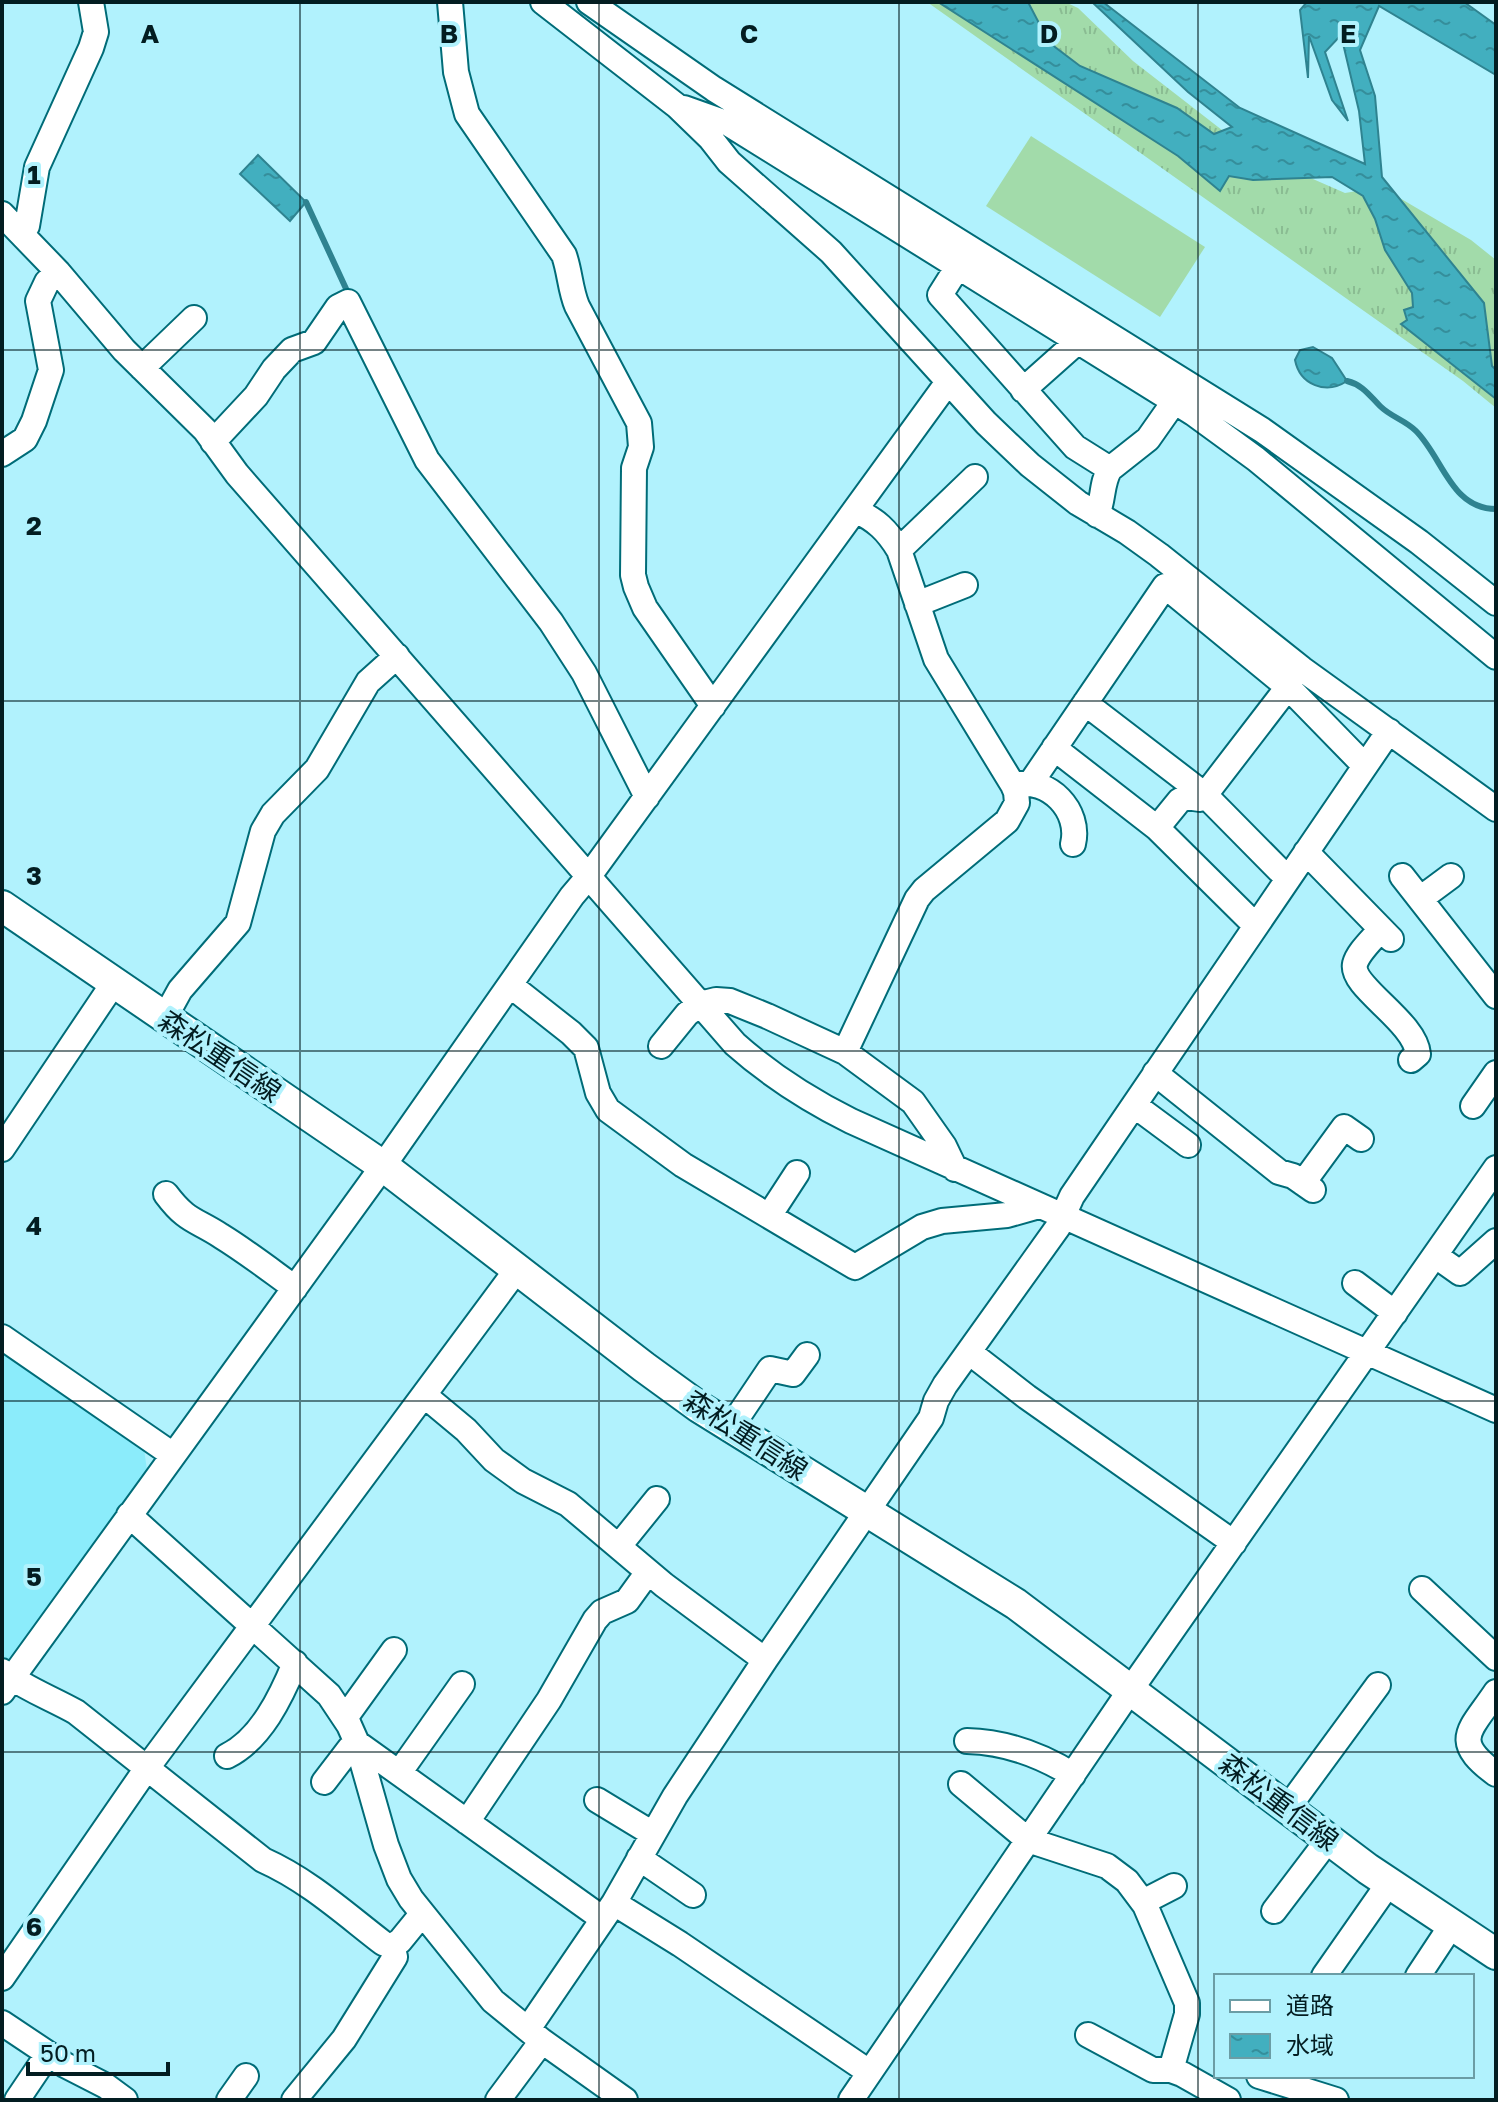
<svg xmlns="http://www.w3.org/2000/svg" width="1498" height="2102" font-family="'Golos Text','Noto Sans JP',sans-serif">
<defs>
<pattern id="grass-tufts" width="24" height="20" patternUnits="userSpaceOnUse" patternTransform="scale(2)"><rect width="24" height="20" fill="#a2dbaa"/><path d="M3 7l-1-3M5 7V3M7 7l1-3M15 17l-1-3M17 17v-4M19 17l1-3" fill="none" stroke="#8abc92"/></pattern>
<pattern id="water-ripples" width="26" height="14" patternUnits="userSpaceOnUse" patternTransform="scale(2)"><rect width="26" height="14" fill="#42afbf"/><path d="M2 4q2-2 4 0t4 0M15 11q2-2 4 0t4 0" fill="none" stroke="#358e9b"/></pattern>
</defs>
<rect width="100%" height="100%" fill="#b1f2fd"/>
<path fill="#8becfb" d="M2,1350L144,1449L148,1477L13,1664L2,1656Z"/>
<path fill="url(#grass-tufts)" d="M927,2H1065L1078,8L1133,61L1249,151L1345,193L1381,187L1471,240L1496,260V408L1463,381Z"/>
<path fill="#a2dbaa" d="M1031,136L1205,247L1160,317L986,206Z"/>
<path fill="url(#water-ripples)" stroke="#2f8390" stroke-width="2" d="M938,2H1028L1041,27L1055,47L1080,66L1177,108L1214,134L1232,127L1188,92L1092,2H1103L1240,108L1365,164L1359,111L1341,35L1325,52L1348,121L1332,100L1309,36L1308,78L1300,10L1307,2H1464L1496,25V75L1379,6L1360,50L1375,96L1382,177L1484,303L1492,366L1496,370V399L1401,324L1407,320L1404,310L1413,307L1412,293L1385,250L1375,219L1363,196L1332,177L1253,180L1229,176L1220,191L1178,156Z
M258,155L306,202L290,221L240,174Z
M1313,347L1332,358L1347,381C1326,395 1300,385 1295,360L1300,350Z"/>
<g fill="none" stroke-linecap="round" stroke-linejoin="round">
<path stroke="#2f8390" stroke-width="6" d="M306,202L348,293
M1347,381C1363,385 1369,395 1380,406C1391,417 1405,420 1416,431C1443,458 1451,509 1496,509"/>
<g stroke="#006c78" stroke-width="28">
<path id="minor" d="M450,2L456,72L467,114L564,255C570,272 570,289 577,306L639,423L641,447L634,468L633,575L636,587L645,608L713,706
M543,2L677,106L711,139L729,162L831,252L986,423L1030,465L1078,503L1127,532L1159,555L1302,669L1496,809
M589,2L714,89L1262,430L1419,542L1496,603
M684,108L729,124L1193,413L1256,459L1496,657
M2,214L58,272L124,350L205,430L237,474L735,1044C771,1076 809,1100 851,1121L1496,1410
M22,234L27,226L37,167L91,48L96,32L91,2
M957,268L940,295L1075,447L1110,469C1101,483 1104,499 1097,515
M142,368L194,318
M1023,390L1077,342
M213,442L256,396L274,369L292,350L314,342L338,307L348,302L427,460L551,622L584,673L647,797
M2,454L25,439L34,421L51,370L38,301L47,282L58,272
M1110,469L1148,439L1174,402
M899,550L975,477
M917,604L965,585
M1085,703L1205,795
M1054,748L1157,828L1256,926
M1030,784L1165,586L1288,687L1365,766
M1015,785C1049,777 1081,811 1073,844
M1157,828L1179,801L1186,797L1200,799L1205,795
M1306,852L1391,939
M1402,876L1496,996
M1288,879L1205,795L1288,687
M1420,899L1451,876
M1381,929C1373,939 1358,952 1355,964C1350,987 1415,1021 1418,1054L1411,1060
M510,985L571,1033L586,1048L598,1093L608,1110L683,1165L855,1267L922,1227L942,1221L1007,1215L1039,1206
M164,1019L180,990L238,923L263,831L273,814L317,769L368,682L397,656
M661,1046L687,1014L700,1004L716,1000L730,1001L767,1016L845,1052L913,1102L944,1146L955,1169
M845,1052L917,899L924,890L1007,821L1017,803L1016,792L1013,785L936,659L899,550C887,530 876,520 855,510
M1155,1073L1279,1172L1293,1176L1313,1190
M1134,1105L1188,1145
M1473,1106L1496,1073
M2,1149L113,984
M1303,1183L1344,1127L1361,1139
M166,1194C187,1222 195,1219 221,1236C247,1252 270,1270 295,1288
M769,1216L797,1173
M1436,1256L1460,1273L1496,1241
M1355,1283L1395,1313
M2,1337L173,1455
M969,1352L1027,1397L1234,1543
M424,1395L466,1430L494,1460L523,1481L568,1504L664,1585L765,1660
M731,1427L770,1369L793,1374L807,1355
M129,1515L329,1695L349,1725L357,1743L386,1845L399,1879L411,1899L493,2001L542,2041L625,2100
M619,1546L657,1499
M1422,1589L1496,1658
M2,1671C24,1688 51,1698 76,1712L263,1860C308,1880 344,1913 383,1943L392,1946L400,1941L422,1914
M2,1692L383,1166L572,896L589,876L948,382
M1496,1692C1470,1731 1450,1740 1496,1774
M345,1718L394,1650
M967,1741C1005,1742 1041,1755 1073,1775
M227,1756C261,1739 281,1697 295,1663
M399,1773L462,1684
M324,1782L350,1748L357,1743L603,1919
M961,1784L1028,1840L1107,1866L1127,1881L1145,1905L1187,2003V2014L1171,2070
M597,1800L653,1834
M1287,1809L1378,1685
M467,1822L549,1700L595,1620L602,1612L627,1601L648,1572
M639,1858L693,1895
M1143,1902L1174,1886
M614,1903L680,1944L869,2072
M1274,1911L1328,1840
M1324,1976L1389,1883
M1418,1976L1451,1926
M2,1978L147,1768L518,1268
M2,2023L65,2065L106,2086L125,2100
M528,2029L614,1903L675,1796L765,1660L931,1418L936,1401L945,1385L1058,1227L1072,1196L1389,731
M1088,2035L1153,2070H1171L1182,2074L1228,2100
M1259,2076L1336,2100
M17,2100L48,2054
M229,2100L246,2076
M294,2100L344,2039L395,1957L392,1946
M498,2100L542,2041
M851,2100L1131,1689L1496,1168"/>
</g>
<g stroke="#006c78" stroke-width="34">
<path id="major" d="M2,906L383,1166L644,1367L699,1407L1016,1604L1368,1869L1496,1954"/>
</g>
<use href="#minor" stroke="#fff" stroke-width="24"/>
<use href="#major" stroke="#fff" stroke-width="30"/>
</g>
<path fill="none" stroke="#031d21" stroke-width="2" stroke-opacity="0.55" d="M300,2V2100M599,2V2100M899,2V2100M1198,2V2100M2,350H1496M2,701H1496M2,1051H1496M2,1401H1496M2,1752H1496"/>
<g text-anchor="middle" stroke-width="8" stroke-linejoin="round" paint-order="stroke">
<g font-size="28" fill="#031d21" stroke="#b1f2fd">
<text transform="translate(220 1056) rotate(34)" y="10">森松重信線</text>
<text transform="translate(746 1435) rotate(33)" y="10">森松重信線</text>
<text transform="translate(1279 1802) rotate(37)" y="10">森松重信線</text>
</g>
</g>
<g font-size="26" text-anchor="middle" font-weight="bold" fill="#031d21" stroke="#b1f2fd" stroke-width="8" stroke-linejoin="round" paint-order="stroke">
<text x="150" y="43">A</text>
<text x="449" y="43">B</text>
<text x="749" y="43">C</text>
<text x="1049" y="43">D</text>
<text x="1348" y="43">E</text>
<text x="34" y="184">1</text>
<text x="34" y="535">2</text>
<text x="34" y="885">3</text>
<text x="34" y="1235">4</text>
<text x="34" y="1586">5</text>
<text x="34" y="1936">6</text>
</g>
<rect width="1498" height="2102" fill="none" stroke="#031d21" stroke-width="8"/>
<rect x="1214" y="1974" width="260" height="104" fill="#b1f2fd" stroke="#6b9da5" stroke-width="2"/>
<rect x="1230" y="2000" width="40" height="12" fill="#ffffff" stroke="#6b9da5" stroke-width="2"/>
<text x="1286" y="2014" font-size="24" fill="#031d21">道路</text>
<rect x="1230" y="2034" width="40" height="24" fill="url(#water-ripples)" stroke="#6b9da5" stroke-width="2"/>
<text x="1286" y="2054" font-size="24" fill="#031d21">水域</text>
<path d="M28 2062v12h140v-12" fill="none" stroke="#031d21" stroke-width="4"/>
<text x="40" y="2062" font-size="24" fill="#031d21" stroke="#b1f2fd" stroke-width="6" paint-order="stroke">50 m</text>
</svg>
